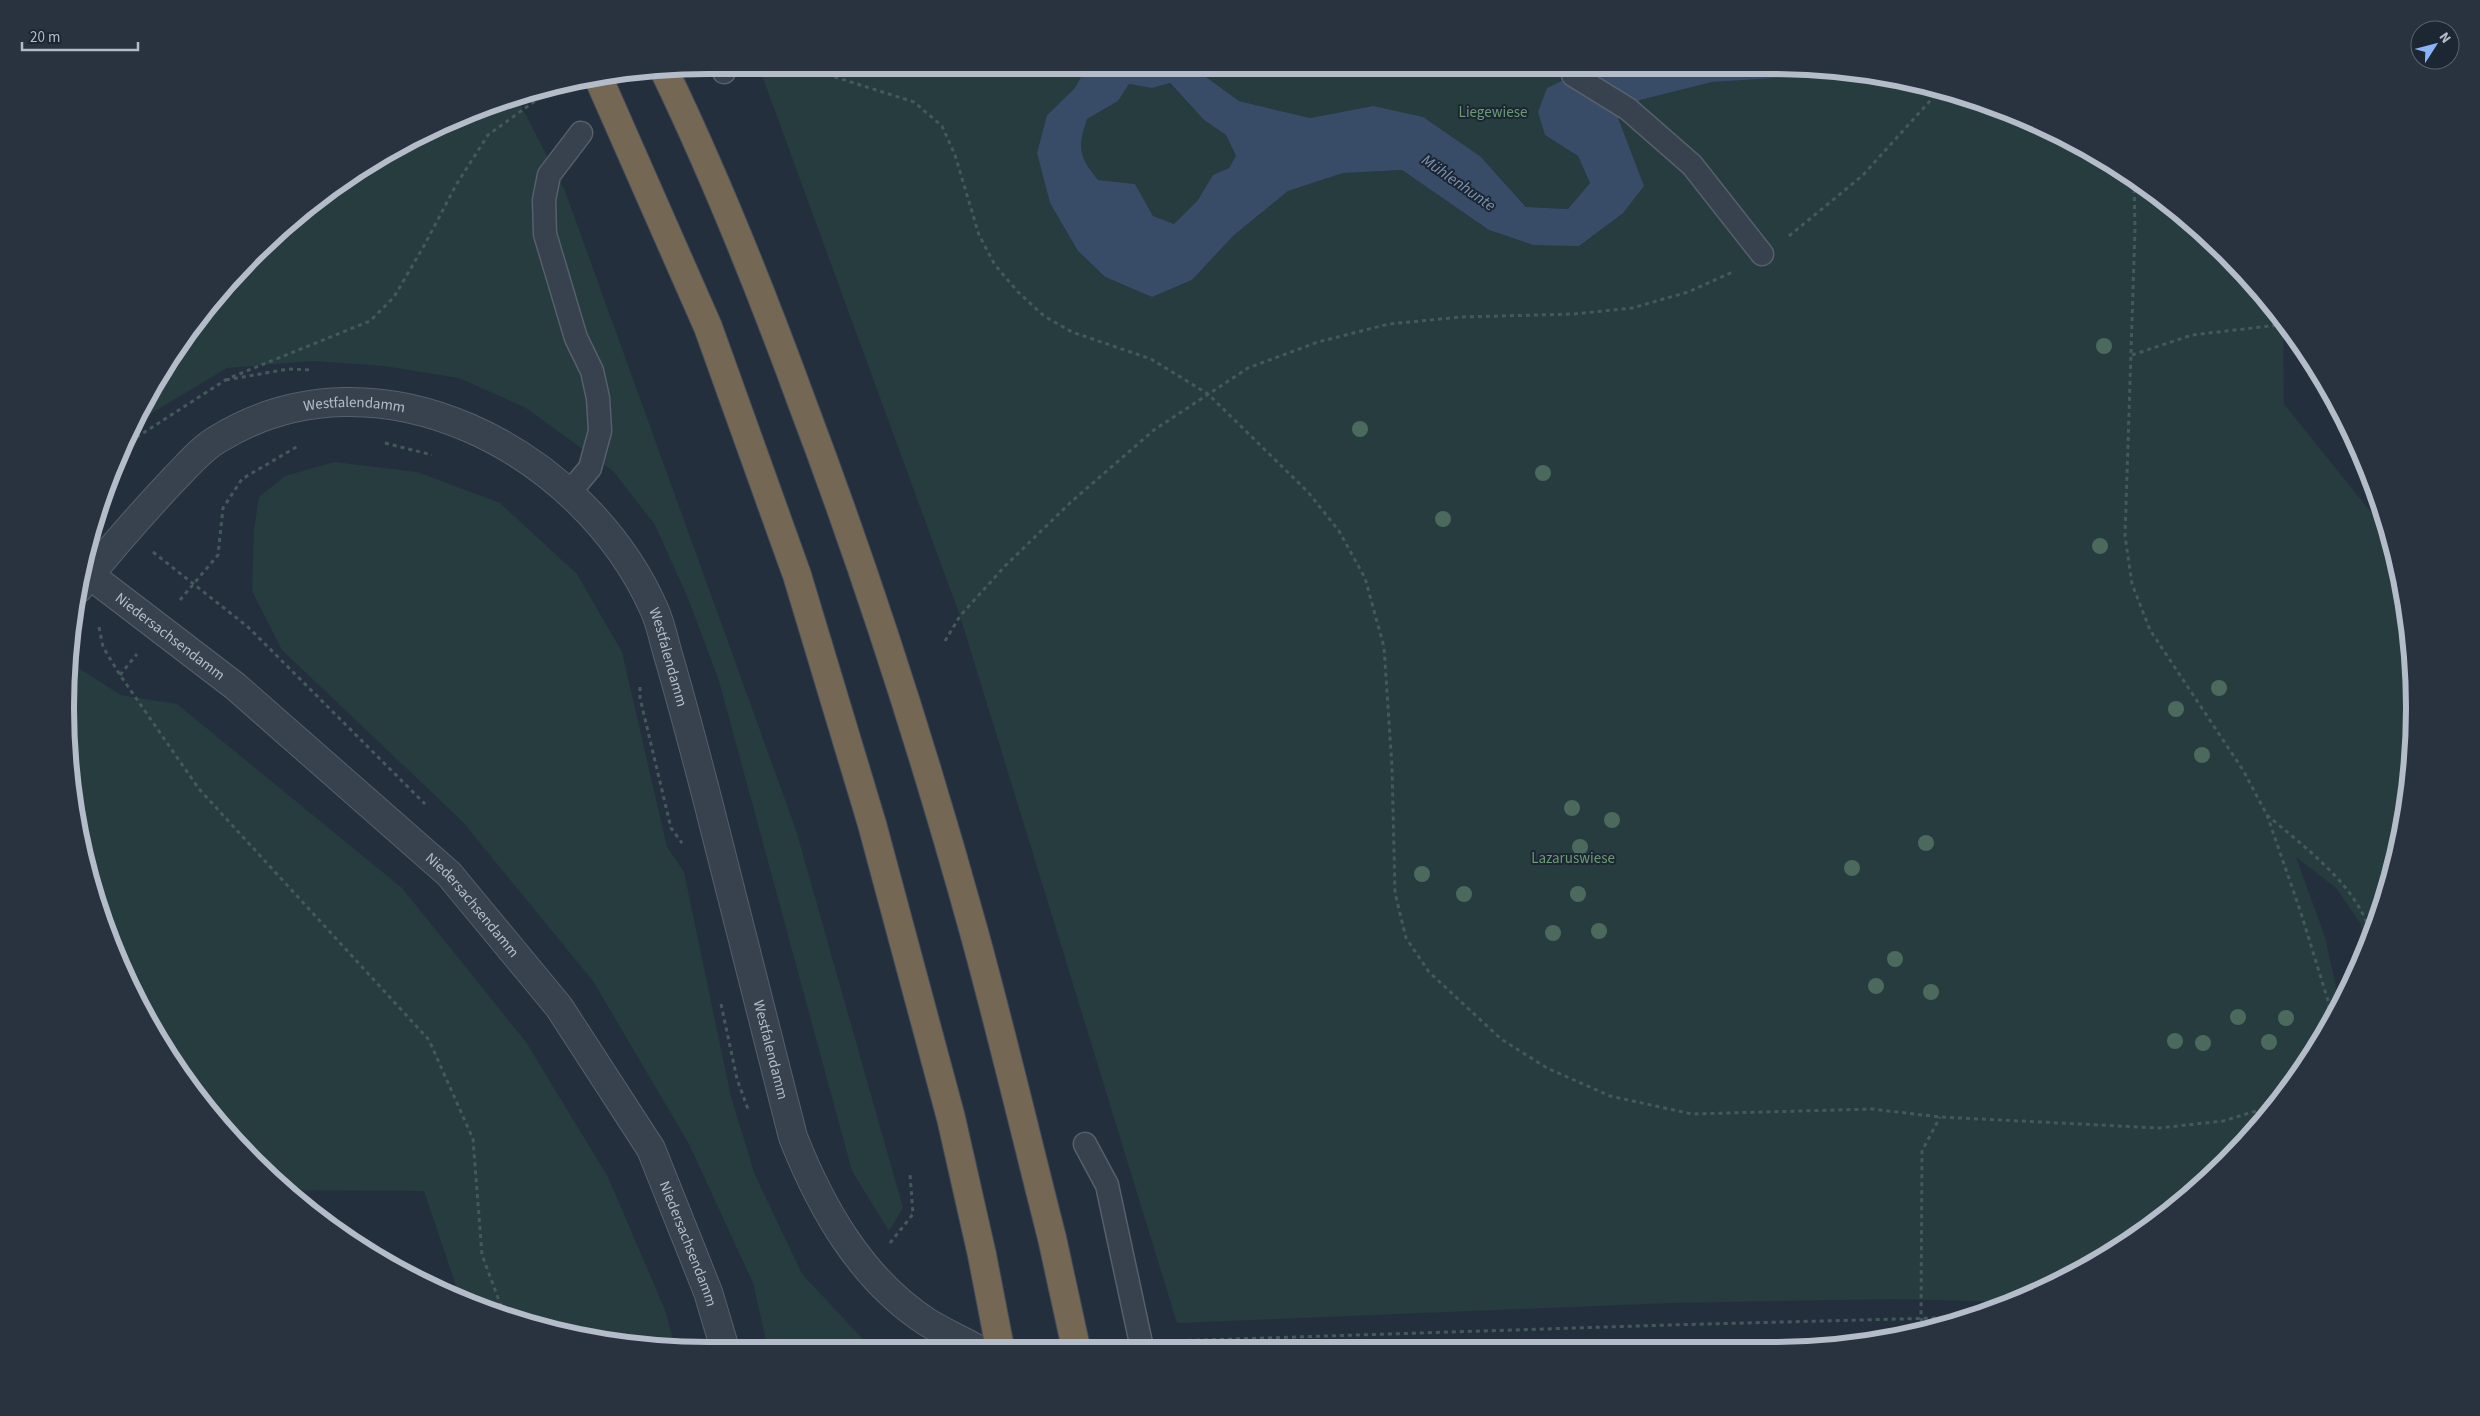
<svg xmlns="http://www.w3.org/2000/svg" width="2480" height="1416" font-family="'Source Sans 3',sans-serif">
<rect width="100%" height="100%" fill="#242f3e"/>
<path fill="#263c3f" d="M1808,66L1978,99L2094,151L2196,225L2283,319L2284,404L2391,537L2414,666L2409,792L2381,915L2366,948L2360,923L2336,888L2296,857L2325,937L2340,1005L2329,1030L2227,1162L2129,1243L2008,1302L1896,1299L1671,1303L1177,1323L960,616L760,70L1085,69L1075,88L1047,115L1037,153L1050,203L1078,251L1104,277L1152,297L1192,280L1233,236L1288,191L1343,173L1402,170L1489,230L1533,245L1644,187L1618,118L1640,100L1712,82L1794,77Z
M1589,67L1547,88L1545,135L1578,156L1590,183L1568,209L1527,207L1481,157L1373,106L1310,118L1239,101L1195,69Z
M1169,83L1204,120L1226,135L1236,157L1229,168L1213,175L1198,200L1174,224L1153,216L1135,184L1098,180C1078,154 1076,150 1087,119L1118,101L1129,84L1152,88Z
M516,96L565,191L796,830L903,1208L889,1231L852,1171L719,681L688,598L655,525L613,471L526,408L459,378L384,366L313,361L227,368L130,426C167,344 246,255 315,199C336,183 361,170 383,157C424,131 469,107 516,96Z
M334,462L417,472L500,503L577,574L622,652L667,847L684,872L731,1097L755,1175L802,1274L872,1349H768L753,1283L689,1144L593,981L462,821L282,650L252,591L254,529L259,497L285,476Z
M69,662L121,695L177,704L402,888L526,1042L608,1177L665,1310L676,1350L541,1329L459,1295L424,1191L282,1190L224,1132L151,1030L114,954L77,834L66,750Z"/>
<path fill="#394c67" fill-rule="evenodd" d="M1808,66L1794,77L1712,82L1640,100L1618,118L1644,186L1623,213L1579,246L1533,245L1489,230L1402,170L1343,173L1288,191L1233,236L1192,280L1152,297L1105,277L1078,251L1050,203L1037,153L1047,115L1075,88L1085,69H1195L1239,101L1310,118L1373,106L1423,117L1481,157L1526,207L1568,209L1590,183L1578,156L1545,135L1538,112L1547,88L1590,67ZM1170,83L1204,120L1226,135L1236,156L1229,168L1213,175L1198,200L1174,224L1153,216L1135,184L1098,180C1079,156 1077,149 1087,119L1118,101L1129,84L1152,88Z"/>
<g fill="none" stroke-linecap="round" stroke-linejoin="round">
<g stroke="#565f6c" stroke-width="25">
<path id="service" d="M723,70L724,72
M1573,75L1628,109L1692,165L1762,254
M570,492L590,468L600,431L598,398L592,371L576,338L545,234L544,200L549,175L581,133
M1085,1144L1107,1185L1142,1348"/>
</g>
<g stroke="#565f6c" stroke-width="30">
<g id="tertiary">
<path id="s1" d="M82,569L235,686L449,874L559,1007L651,1149L708,1292L725,1349"/>
<path id="s2" d="M78,589C109,551 141,514 175,478C188,465 202,448 218,439C377,341 584,451 654,609C661,624 664,642 669,658C682,703 694,748 706,794C735,908 764,1022 793,1137C821,1208 861,1279 927,1322C943,1332 961,1340 977,1349"/>
</g>
</g>
<g stroke="#434c59" stroke-width="30">
<path id="motorway" d="M664,70C717,180 762,293 804,408C869,580 925,755 974,932C1002,1034 1026,1136 1052,1238
M598,77L708,327L797,575L872,824L951,1118L982,1255"/>
</g>
<path stroke="#44595c" stroke-width="3" stroke-dasharray="4 4" stroke-linecap="butt" d="M820,70L832,76L914,102L942,126L955,155L979,235L995,265L1018,292L1044,316L1072,332L1151,359L1208,394L1308,492L1339,531L1365,578L1384,647L1392,767L1395,893L1406,938L1429,972L1501,1039L1547,1068L1610,1096L1692,1114L1872,1109L1940,1117L2159,1128L2223,1121L2266,1108L2272,1104
M2134,181L2135,229L2125,536L2132,584L2150,630L2243,770L2267,815L2301,913L2329,1004L2327,1032
M1789,236L1862,176L1939,91
M2132,355L2192,335L2287,324
M232,377L370,321L394,297L425,244L456,185L488,135L546,93L565,87
M226,380L288,369L312,370
M385,443L432,455
M123,446L227,379
M153,552L248,627L425,804
M180,600L218,555L223,508L242,479L298,446
M99,627L103,647L120,675L199,789L429,1040L473,1139L482,1255L504,1314
M945,641L960,616L1005,566L1071,502L1154,430L1248,368L1318,342L1389,324L1461,317L1574,314L1632,308L1688,292L1735,271
M120,675L137,654
M640,687V698L671,828L682,843
M2267,815C2304,847 2359,886 2371,936
M721,1004L737,1079L748,1109
M890,1243L913,1214L910,1174
M1923,1330L1921,1317L1922,1151L1940,1117
M1172,1341L1668,1325L1976,1317"/>
<use href="#service" stroke="#38414e" stroke-width="22"/>
<use href="#tertiary" stroke="#38414e" stroke-width="28"/>
<use href="#motorway" stroke="#746855" stroke-width="28"/>
<g stroke="#434c59" stroke-width="30" stroke-linecap="butt">
<path id="motorway-bridge" d="M1052,1238L1076,1348
M982,1255L1000,1348"/>
</g>
<use href="#motorway-bridge" stroke="#746855" stroke-width="28"/>
</g>
<g fill="#4b6a5d">
<circle cx="2104" cy="346" r="8"/>
<circle cx="1360" cy="429" r="8"/>
<circle cx="1543" cy="473" r="8"/>
<circle cx="1443" cy="519" r="8"/>
<circle cx="2100" cy="546" r="8"/>
<circle cx="2219" cy="688" r="8"/>
<circle cx="2176" cy="709" r="8"/>
<circle cx="2202" cy="755" r="8"/>
<circle cx="1572" cy="808" r="8"/>
<circle cx="1612" cy="820" r="8"/>
<circle cx="1926" cy="843" r="8"/>
<circle cx="1580" cy="847" r="8"/>
<circle cx="1852" cy="868" r="8"/>
<circle cx="1422" cy="874" r="8"/>
<circle cx="1464" cy="894" r="8"/>
<circle cx="1578" cy="894" r="8"/>
<circle cx="1599" cy="931" r="8"/>
<circle cx="1553" cy="933" r="8"/>
<circle cx="1895" cy="959" r="8"/>
<circle cx="1876" cy="986" r="8"/>
<circle cx="1931" cy="992" r="8"/>
<circle cx="2238" cy="1017" r="8"/>
<circle cx="2286" cy="1018" r="8"/>
<circle cx="2175" cy="1041" r="8"/>
<circle cx="2269" cy="1042" r="8"/>
<circle cx="2203" cy="1043" r="8"/>
</g>
<g text-anchor="middle" stroke-width="4" stroke-linejoin="round" paint-order="stroke">
<g font-size="15" fill="#6b9a76" stroke="#1d2633">
<text x="1493" y="117">Liegewiese</text>
<text x="1573" y="863">Lazaruswiese</text>
</g>
<g font-size="15" fill="#b4bcc9" stroke="#1d2633">
<text dy="5" stroke="none"><textPath href="#s2" startOffset="349">Westfalendamm</textPath></text>
<text dy="5" stroke="none"><textPath href="#s1" startOffset="111">Niedersachsendamm</textPath></text>
<text dy="5" stroke="none"><textPath href="#s2" startOffset="782">Westfalendamm</textPath></text>
<text dy="5" stroke="none"><textPath href="#s1" startOffset="516">Niedersachsendamm</textPath></text>
<text dy="5" stroke="none"><textPath href="#s2" startOffset="1188">Westfalendamm</textPath></text>
<text dy="5" stroke="none"><textPath href="#s1" startOffset="921">Niedersachsendamm</textPath></text>
</g>
<g font-size="16" font-style="italic" fill="#7c92b1" stroke="#1d2633">
<text transform="translate(1459 182) rotate(35)" y="6">Mühlenhunte</text>
</g>
</g>
<path d="M0 0H2480V1416H0ZM708 74H1772A634 634 0 0 1 2406 708V708A634 634 0 0 1 1772 1342H708A634 634 0 0 1 74 708V708A634 634 0 0 1 708 74Z" fill="#29323f" fill-rule="evenodd"/>
<path fill="none" stroke="#b4bcc9" stroke-width="6" d="M708 74H1772A634 634 0 0 1 2406 708V708A634 634 0 0 1 1772 1342H708A634 634 0 0 1 74 708V708A634 634 0 0 1 708 74Z"/>
<g transform="translate(2435 45) rotate(54)"><circle r="24" fill="#1d2633" stroke="#59626f"/>
<path d="M0-4L9 19L0 12L-9 19Z" fill="#8ab4f8"/>
<text y="-8" font-size="14" font-weight="bold" text-anchor="middle" fill="#b4bcc9">N</text>
</g>
<path d="M22 42v8h116v-8" fill="none" stroke="#b4bcc9" stroke-width="2.5"/>
<text x="30" y="42" font-size="15" fill="#b4bcc9" stroke="#1d2633" stroke-width="4" paint-order="stroke">20 m</text>
</svg>
